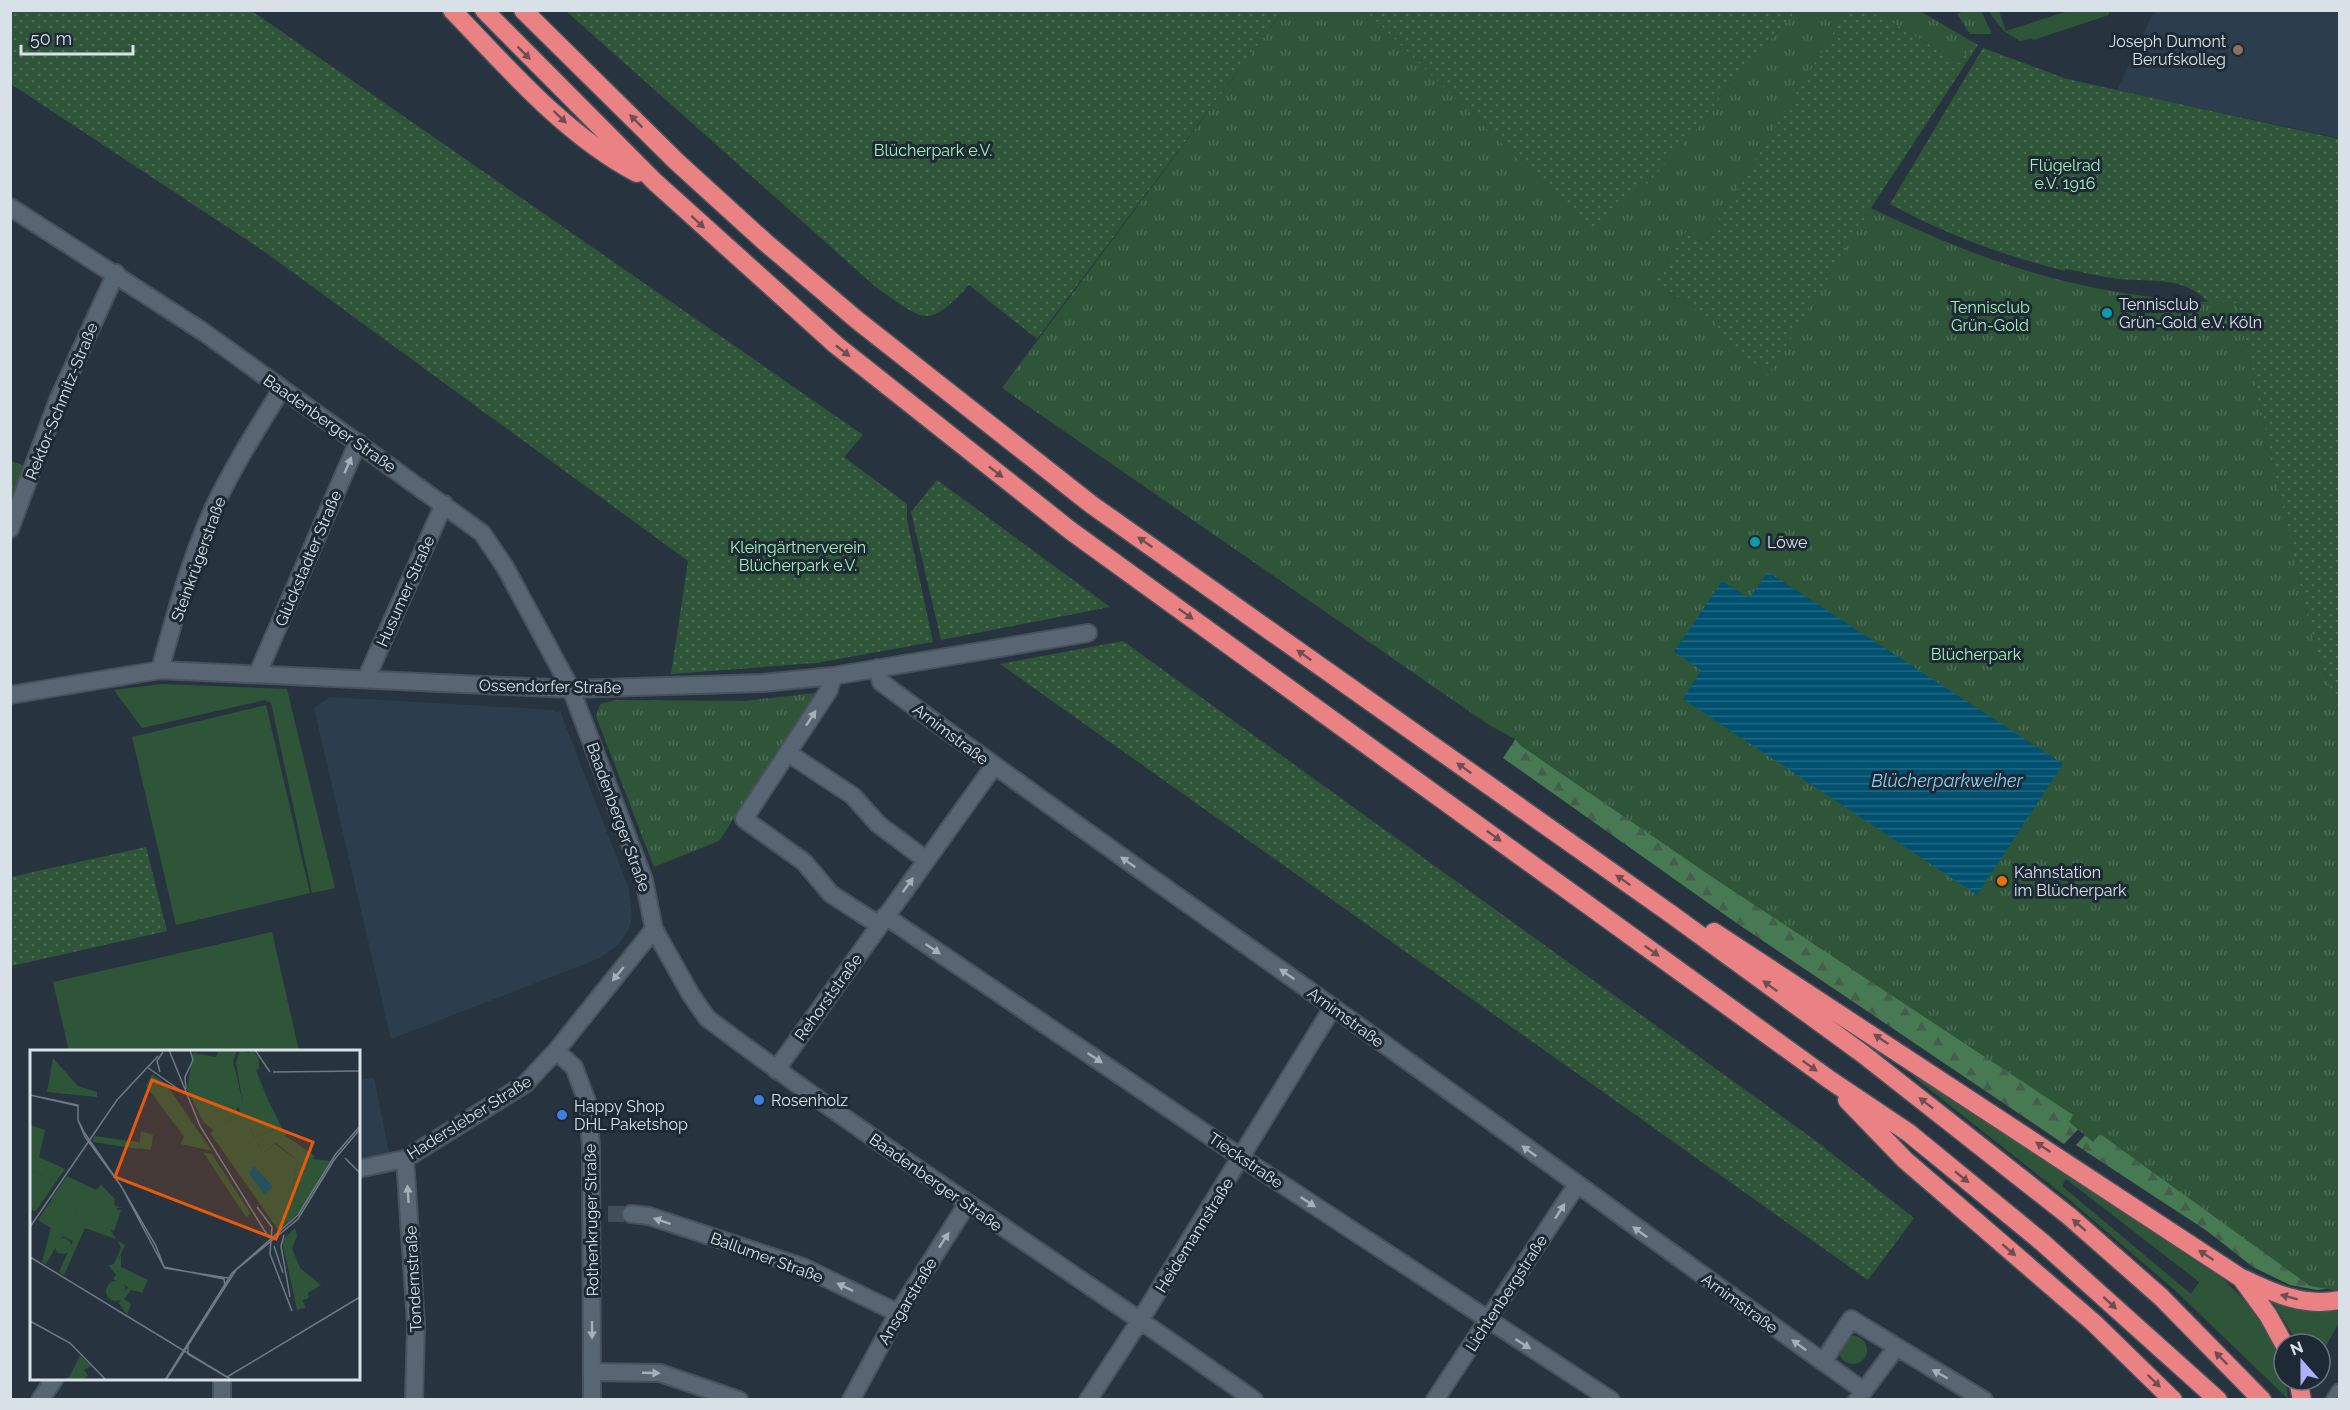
<svg xmlns="http://www.w3.org/2000/svg" width="2350" height="1410" font-family="Raleway,sans-serif">
<defs>
<pattern id="forest-firs" width="22" height="20" patternUnits="userSpaceOnUse" patternTransform="scale(1.5)"><rect width="22" height="20" fill="#477a52"/><path d="M5 1l3.5 6h-7zM16 11l3.5 6h-7z" fill="#445f4c"/></pattern>
<pattern id="park-tufts" width="24" height="20" patternUnits="userSpaceOnUse" patternTransform="scale(1.5)"><rect width="24" height="20" fill="#2f5538"/><path d="M3 7l-1-3M5 7V3M7 7l1-3M15 17l-1-3M17 17v-4M19 17l1-3" fill="none" stroke="#4c6d55"/></pattern>
<pattern id="garden-dots" width="8" height="8" patternUnits="userSpaceOnUse" patternTransform="scale(1.5)"><rect width="8" height="8" fill="#2f5538"/><path d="M2 2h.1M6 6h.1" fill="none" stroke="#4c6d55" stroke-width="1.8" stroke-linecap="round"/></pattern>
<pattern id="water-rules" width="6" height="5" patternUnits="userSpaceOnUse" patternTransform="scale(1.5)"><rect width="6" height="5" fill="#00506f"/><path d="M0 2.5h6" fill="none" stroke="#246984"/></pattern>
</defs>
<rect width="100%" height="100%" fill="#27343f"/>
<path fill="#2c3e4e" d="M2154,11H2339V138L2117,90Z
M330,697L554,710L556,713L560,711L629,889L632,918L629,928L619,944L600,958L391,1039L314,708Z
M374,1078L390,1157L358,1163V1080Z"/>
<path fill="#2f5538" fill-rule="evenodd" d="M1988,11H1999L2006,31L2068,11H2109V15L2103,17L2033,40L2032,38L2020,41L2004,31Z
M162,684L287,689L335,888L312,893L271,703L265,700L142,728L114,690Z
M266,705L310,893L176,925L132,737Z
M272,932L299,1051H69L53,982Z
M1914,1077L1923,1079L2223,1279C2257,1310 2285,1352 2288,1399L2177,1292L2071,1201ZM2066,1179L2199,1282L2191,1294L2062,1186Z
M2271,1299L2339,1306V1323L2320,1356V1344H2298Z
M1839 1350a14 14 0 1 1 28 0a14 14 0 1 1-28 0Z"/>
<path fill="url(#forest-firs)" d="M1528,720L2090,1117L2064,1144L1735,922L1503,758Z
M2098,1121L2340,1246L2333,1288L2317,1290L2290,1285L2253,1267L2207,1231L2076,1145Z"/>
<path fill="url(#park-tufts)" d="M1967,10L1981,11L1992,34H1970L1957,14Z
M1283,11H1366L1594,233L1640,187L1647,183L1718,105L1720,95L1796,11H1847L1704,244L1686,232L1655,282L1714,321L1769,372L1871,208C1994,268 2099,300 2237,303L2307,615L2318,655L2339,709V1291L2310,1286L2100,1134L2093,1142L2069,1122L2073,1115L1715,879L1521,746L1515,739L1489,725L1002,388Z
M1873,11H1920L1974,43L1960,63Z
M11,461L23,465L11,501L10,461Z
M816,693L719,841L654,867L596,716L600,704L616,700L745,701Z"/>
<path fill="url(#garden-dots)" d="M1847,10L1873,11L1960,63L1973,42L1926,11L1978,45L1871,208L1766,379L1769,372L1722,342L1714,321L1655,282L1686,232L1704,244Z
M10,11H252L863,435L844,457L907,504V520L933,642L816,663L671,674L688,561L265,252L11,84Z
M566,11H1283L1037,339L969,285C927,331 924,320 877,288Z
M1366,11H1796L1720,95L1718,105L1647,184L1640,187L1594,234Z
M1983,48L2067,79L2339,139V709L2318,655L2307,615L2237,303L2208,302C2184,276 2152,282 2120,279C2102,277 2083,272 2065,269V271C2000,254 1949,236 1890,204Z
M937,480L1110,607L941,640L911,512Z
M1123,641L1816,1141L1914,1218L1868,1280L1000,664Z
M146,847L167,931L11,966V877Z"/>
<path fill="url(#water-rules)" d="M1768,572L2063,764L1977,895L1683,699L1701,670L1674,652L1722,581L1749,598Z"/>
<g fill="none" stroke-linecap="round" stroke-linejoin="round">
<path stroke="#424e58" stroke-width="16" stroke-dasharray="16 8" stroke-linecap="butt" d="M608,1214H631"/>
<g stroke="#47525c" stroke-width="20">
<path id="minor" d="M10,207L205,333L482,533L505,567L571,689L644,880L654,929L691,995L707,1018C885,1152 1073,1271 1254,1400
M10,529L58,400L116,273
M877,668L881,682C1029,793 1181,898 1331,1006C1509,1133 1685,1264 1864,1391
M160,670C175,615 190,560 213,509C233,467 257,429 281,390
M258,673L358,442
M833,676L829,690L744,819L804,862L831,894L879,925
M366,679L444,504
M10,695L160,670L571,689L763,683L833,676L1088,633
M788,753L853,796L878,824L926,860
M885,916L1242,1158L1611,1400
M556,1051L574,1067L588,1104L591,1148L592,1400
M776,1070L994,766
M405,1159L416,1325L414,1400
M358,1169L405,1159L525,1084L556,1051L654,929
M631,1214L649,1216L803,1267L898,1313
M1823,1362L1851,1319L1984,1400
M593,1372L660,1373L739,1400
M222,1378V1400
M40,1400L55,1378
M851,1400L898,1313L967,1204
M1088,1400L1141,1319L1333,1007
M1435,1400L1576,1186
M1857,1400L1896,1348"/>
</g>
<g stroke="#47525c" stroke-width="20">
<path id="secondary" d="M2335,1400L2340,1392"/>
</g>
<g stroke="#47525c" stroke-width="21">
<path id="motorway" d="M452,10C508,68 565,135 637,173
M484,10L655,182L836,345L1071,531L1830,1080L1909,1133L2042,1242L2218,1400
M523,10L677,162L765,242L857,320L1092,505L1671,914L1863,1054L2069,1216L2161,1297L2262,1400
M1714,932L2241,1278L2268,1315L2284,1344
M1847,1100L1905,1160L2094,1323L2173,1400
M2244,1279C2275,1294 2305,1307 2340,1300
M2298,1380L2302,1400"/>
</g>
<use href="#minor" stroke="#586673" stroke-width="16"/>
<use href="#secondary" stroke="#586673" stroke-width="16"/>
<use href="#motorway" stroke="#ea8284" stroke-width="18"/>
</g>
<defs><path id="oneway-solid" d="M-6-.8H1V-3.2L6.5 0L1 3.2V.8H-6Z" transform="scale(1.5)"/></defs>
<g fill="#6f4d55">
<use href="#oneway-solid" transform="translate(524 53) rotate(45)"/>
<use href="#oneway-solid" transform="translate(560 117) rotate(44)"/>
<use href="#oneway-solid" transform="translate(636 121) rotate(-135)"/>
<use href="#oneway-solid" transform="translate(698 222) rotate(43)"/>
<use href="#oneway-solid" transform="translate(843 351) rotate(38)"/>
<use href="#oneway-solid" transform="translate(996 472) rotate(38)"/>
<use href="#oneway-solid" transform="translate(1145 542) rotate(-145)"/>
<use href="#oneway-solid" transform="translate(1186 614) rotate(36)"/>
<use href="#oneway-solid" transform="translate(1304 655) rotate(-145)"/>
<use href="#oneway-solid" transform="translate(1464 768) rotate(-145)"/>
<use href="#oneway-solid" transform="translate(1494 836) rotate(36)"/>
<use href="#oneway-solid" transform="translate(1623 880) rotate(-145)"/>
<use href="#oneway-solid" transform="translate(1652 951) rotate(36)"/>
<use href="#oneway-solid" transform="translate(1770 986) rotate(-144)"/>
<use href="#oneway-solid" transform="translate(1881 1039) rotate(-146)"/>
<use href="#oneway-solid" transform="translate(1810 1066) rotate(36)"/>
<use href="#oneway-solid" transform="translate(1926 1103) rotate(-142)"/>
<use href="#oneway-solid" transform="translate(2043 1147) rotate(-146)"/>
<use href="#oneway-solid" transform="translate(1962 1177) rotate(39)"/>
<use href="#oneway-solid" transform="translate(2079 1225) rotate(-139)"/>
<use href="#oneway-solid" transform="translate(2009 1250) rotate(41)"/>
<use href="#oneway-solid" transform="translate(2206 1255) rotate(-147)"/>
<use href="#oneway-solid" transform="translate(2289 1297) rotate(-165)"/>
<use href="#oneway-solid" transform="translate(2110 1303) rotate(42)"/>
<use href="#oneway-solid" transform="translate(2221 1358) rotate(-135)"/>
<use href="#oneway-solid" transform="translate(2154 1381) rotate(44)"/>
</g>
<g fill="#a5b0b9">
<use href="#oneway-solid" transform="translate(348 465) rotate(-67)"/>
<use href="#oneway-solid" transform="translate(811 718) rotate(-57)"/>
<use href="#oneway-solid" transform="translate(1128 862) rotate(-145)"/>
<use href="#oneway-solid" transform="translate(908 885) rotate(-54)"/>
<use href="#oneway-solid" transform="translate(933 949) rotate(34)"/>
<use href="#oneway-solid" transform="translate(618 974) rotate(129)"/>
<use href="#oneway-solid" transform="translate(1287 974) rotate(-145)"/>
<use href="#oneway-solid" transform="translate(1095 1058) rotate(34)"/>
<use href="#oneway-solid" transform="translate(1529 1151) rotate(-144)"/>
<use href="#oneway-solid" transform="translate(408 1194) rotate(-94)"/>
<use href="#oneway-solid" transform="translate(1308 1202) rotate(34)"/>
<use href="#oneway-solid" transform="translate(1560 1211) rotate(-57)"/>
<use href="#oneway-solid" transform="translate(662 1221) rotate(-162)"/>
<use href="#oneway-solid" transform="translate(1640 1232) rotate(-144)"/>
<use href="#oneway-solid" transform="translate(944 1240) rotate(-57)"/>
<use href="#oneway-solid" transform="translate(845 1287) rotate(-154)"/>
<use href="#oneway-solid" transform="translate(592 1330) rotate(90)"/>
<use href="#oneway-solid" transform="translate(1523 1344) rotate(33)"/>
<use href="#oneway-solid" transform="translate(1799 1345) rotate(-144)"/>
<use href="#oneway-solid" transform="translate(651 1373) rotate(2)"/>
<use href="#oneway-solid" transform="translate(1940 1374) rotate(-150)"/>
</g>
<circle fill="#8d6e63" stroke="#1d2a35" stroke-width="2" cx="2238" cy="50" r="6"/>
<g fill="#0f9aa8" stroke="#1d2a35" stroke-width="2">
<circle cx="2107" cy="313" r="6"/>
<circle cx="1755" cy="542" r="6"/>
</g>
<circle fill="#e8710a" stroke="#1d2a35" stroke-width="2" cx="2002" cy="881" r="6"/>
<g fill="#3f7fe0" stroke="#1d2a35" stroke-width="2">
<circle cx="759" cy="1100" r="6"/>
<circle cx="562" cy="1115" r="6"/>
</g>
<g text-anchor="middle" stroke-width="6" stroke-linejoin="round" paint-order="stroke">
<g font-size="16" fill="#d8e1e8" stroke="#1d2a35" text-anchor="start">
<text x="2226" y="47" text-anchor="end">Joseph Dumont<tspan x="2226" dy="18">Berufskolleg</tspan></text>
<text x="2119" y="310">Tennisclub<tspan x="2119" dy="18">Grün-Gold e.V. Köln</tspan></text>
<text x="1767" y="548">Löwe</text>
<text x="2014" y="878">Kahnstation<tspan x="2014" dy="18">im Blücherpark</tspan></text>
<text x="771" y="1106">Rosenholz</text>
<text x="574" y="1112">Happy Shop<tspan x="574" dy="18">DHL Paketshop</tspan></text>
</g>
<g font-size="16" fill="#a3f1b4" stroke="#1d2a35">
<text x="933" y="156">Blücherpark e.V.</text>
<text x="2065" y="171">Flügelrad<tspan x="2065" dy="18">e.V. 1916</tspan></text>
<text x="1990" y="313">Tennisclub<tspan x="1990" dy="18">Grün-Gold</tspan></text>
<text x="798" y="553">Kleingärtnerverein<tspan x="798" dy="18">Blücherpark e.V.</tspan></text>
<text x="1976" y="660">Blücherpark</text>
</g>
<g font-size="16" fill="#d8e1e8" stroke="#1d2a35">
<text transform="translate(61 401) rotate(-68)" y="6">Rektor-Schmitz-Straße</text>
<text transform="translate(330 423) rotate(35)" y="6">Baadenberger Straße</text>
<text transform="translate(308 558) rotate(-67)" y="6">Glückstadter Straße</text>
<text transform="translate(198 559) rotate(-70)" y="6">Steinkrügerstraße</text>
<text transform="translate(405 591) rotate(-66)" y="6">Husumer Straße</text>
<text transform="translate(550 686) rotate(1)" y="6">Ossendorfer Straße</text>
<text transform="translate(951 734) rotate(37)" y="6">Arnimstraße</text>
<text transform="translate(619 817) rotate(70)" y="6">Baadenberger Straße</text>
<text transform="translate(828 997) rotate(-54)" y="6">Rehorststraße</text>
<text transform="translate(1346 1017) rotate(36)" y="6">Arnimstraße</text>
<text transform="translate(469 1117) rotate(-32)" y="6">Hadersleber Straße</text>
<text transform="translate(1246 1160) rotate(34)" y="6">Tieckstraße</text>
<text transform="translate(936 1182) rotate(35)" y="6">Baadenberger Straße</text>
<text transform="translate(591 1220) rotate(-91)" y="6">Rothenkruger Straße</text>
<text transform="translate(1194 1235) rotate(-58)" y="6">Heidemannstraße</text>
<text transform="translate(767 1257) rotate(20)" y="6">Ballumer Straße</text>
<text transform="translate(413 1279) rotate(-93)" y="6">Tondernstraße</text>
<text transform="translate(1506 1293) rotate(-57)" y="6">Lichtenbergstraße</text>
<text transform="translate(907 1301) rotate(-59)" y="6">Ansgarstraße</text>
<text transform="translate(1740 1303) rotate(36)" y="6">Arnimstraße</text>
</g>
<g font-size="18" font-style="italic" fill="#86cef5" stroke="#1d2a35">
<text x="1947" y="787">Blücherparkweiher</text>
</g>
</g>
<g transform="translate(30 1050)">
<rect width="330" height="330" fill="#27343f"/>
<path d="M111,81L123,85L121,100L109,98ZM25 196a8 8 0 1 1 16 0a8 8 0 1 1-16 0Z" fill="#2f5538"/>
<path d="M217,0H223L229,9V19L226,20L238,50L213,62L225,88L250,76L257,83L254,86L249,79L228,94L234,102L245,94L267,110L263,141L272,159L249,181L180,83L210,65L204,14L213,54L226,52L212,16L220,3ZM0,75L15,80L9,107L35,119L26,132L0,120ZM37,126L66,140L71,135L85,149L84,155L92,158H87L80,179L86,189L55,178L34,225L29,222L43,191L32,186L16,214L12,212L21,178L8,170L14,161L34,168L47,162L45,155L21,149ZM265,178L267,186L262,198L270,218L291,235L278,243L279,248L273,250L275,258L267,260L252,191ZM88,191L95,195L89,208L91,222L113,243L101,240L94,249L101,254L97,265L89,253L98,237L83,229L86,225L78,215L84,214L91,198ZM50,306L61,316L54,320L58,325L53,330H32L39,327Z" fill="#2f5538"/>
<path d="M189,0H207L203,11L211,56L206,59L210,65L184,81L174,73L157,40L163,3L186,7ZM210,0L220,3L213,16L226,20L232,49L221,54H213L206,13ZM23,8L48,36L67,42V47L17,42ZM122,24L136,34L182,101L150,94L154,87L116,36ZM238,50L256,86L285,106L283,109L300,111L272,159L263,141L267,110L246,93L233,103L228,93L249,79L256,85L250,76L225,88L212,61ZM64,86L109,92V99L63,92ZM173,102L182,104L221,164L216,167ZM0,120L26,132L6,161L0,160ZM22,149L45,154L47,162L53,164L49,180L32,177L33,168L14,161ZM82,159L91,160L84,181L76,177ZM91,204V217L118,230L112,243L86,220ZM76 241a10 10 0 1 1 20 0a10 10 0 1 1-20 0Z" fill="#2f5538"/>
<path d="M224,116L243,137L234,144L219,123Z" fill="#00506f"/>
<path fill="none" stroke="#6e7983" stroke-width="1.5" d="M139,0L170,76L239,188M225,0L240,22M117,17L151,41M130,22L127,11L133,2M243,22L330,21M156,39L155,27L163,10L160,0M0,45L48,56V70L55,87L91,136L135,219M0,45L48,55V70L54,82L91,136L126,196L134,217L194,229L195,237M315,108L330,123M227,157L242,177L240,204L262,261M0,177L87,50L128,6M254,185L251,196L260,247M244,196L253,223M0,207L202,330M134,218L198,228M0,271L40,293L76,330M158,296V304L202,330M197,327L330,247M135,330L202,223L268,165L305,105L330,76M136,330L206,220L268,169L304,110L330,79"/>
<path fill="#e8590c" fill-opacity="0.15" stroke="#e8590c" stroke-width="3" d="M122,30L283,92L246,189L85,127Z"/>
<rect width="330" height="330" fill="none" stroke="#d8e1e8" stroke-width="3"/>
</g>
<rect width="2350" height="1410" fill="none" stroke="#d8e1e8" stroke-width="24"/>
<g transform="translate(2302 1362) rotate(339)"><circle r="28" fill="#1d2a35" stroke="#68737d" stroke-width="1.5"/>
<path d="M0-4.5L10 22L0 15L-10 22Z" fill="#aeaefb"/>
<text y="-9" font-size="16" font-weight="bold" text-anchor="middle" fill="#d8e1e8">N</text>
</g>
<path d="M21 45v9h112v-9" fill="none" stroke="#d8e1e8" stroke-width="3"/>
<text x="30" y="45" font-size="18" fill="#d8e1e8" stroke="#1d2a35" stroke-width="4.5" paint-order="stroke">50 m</text>
</svg>
